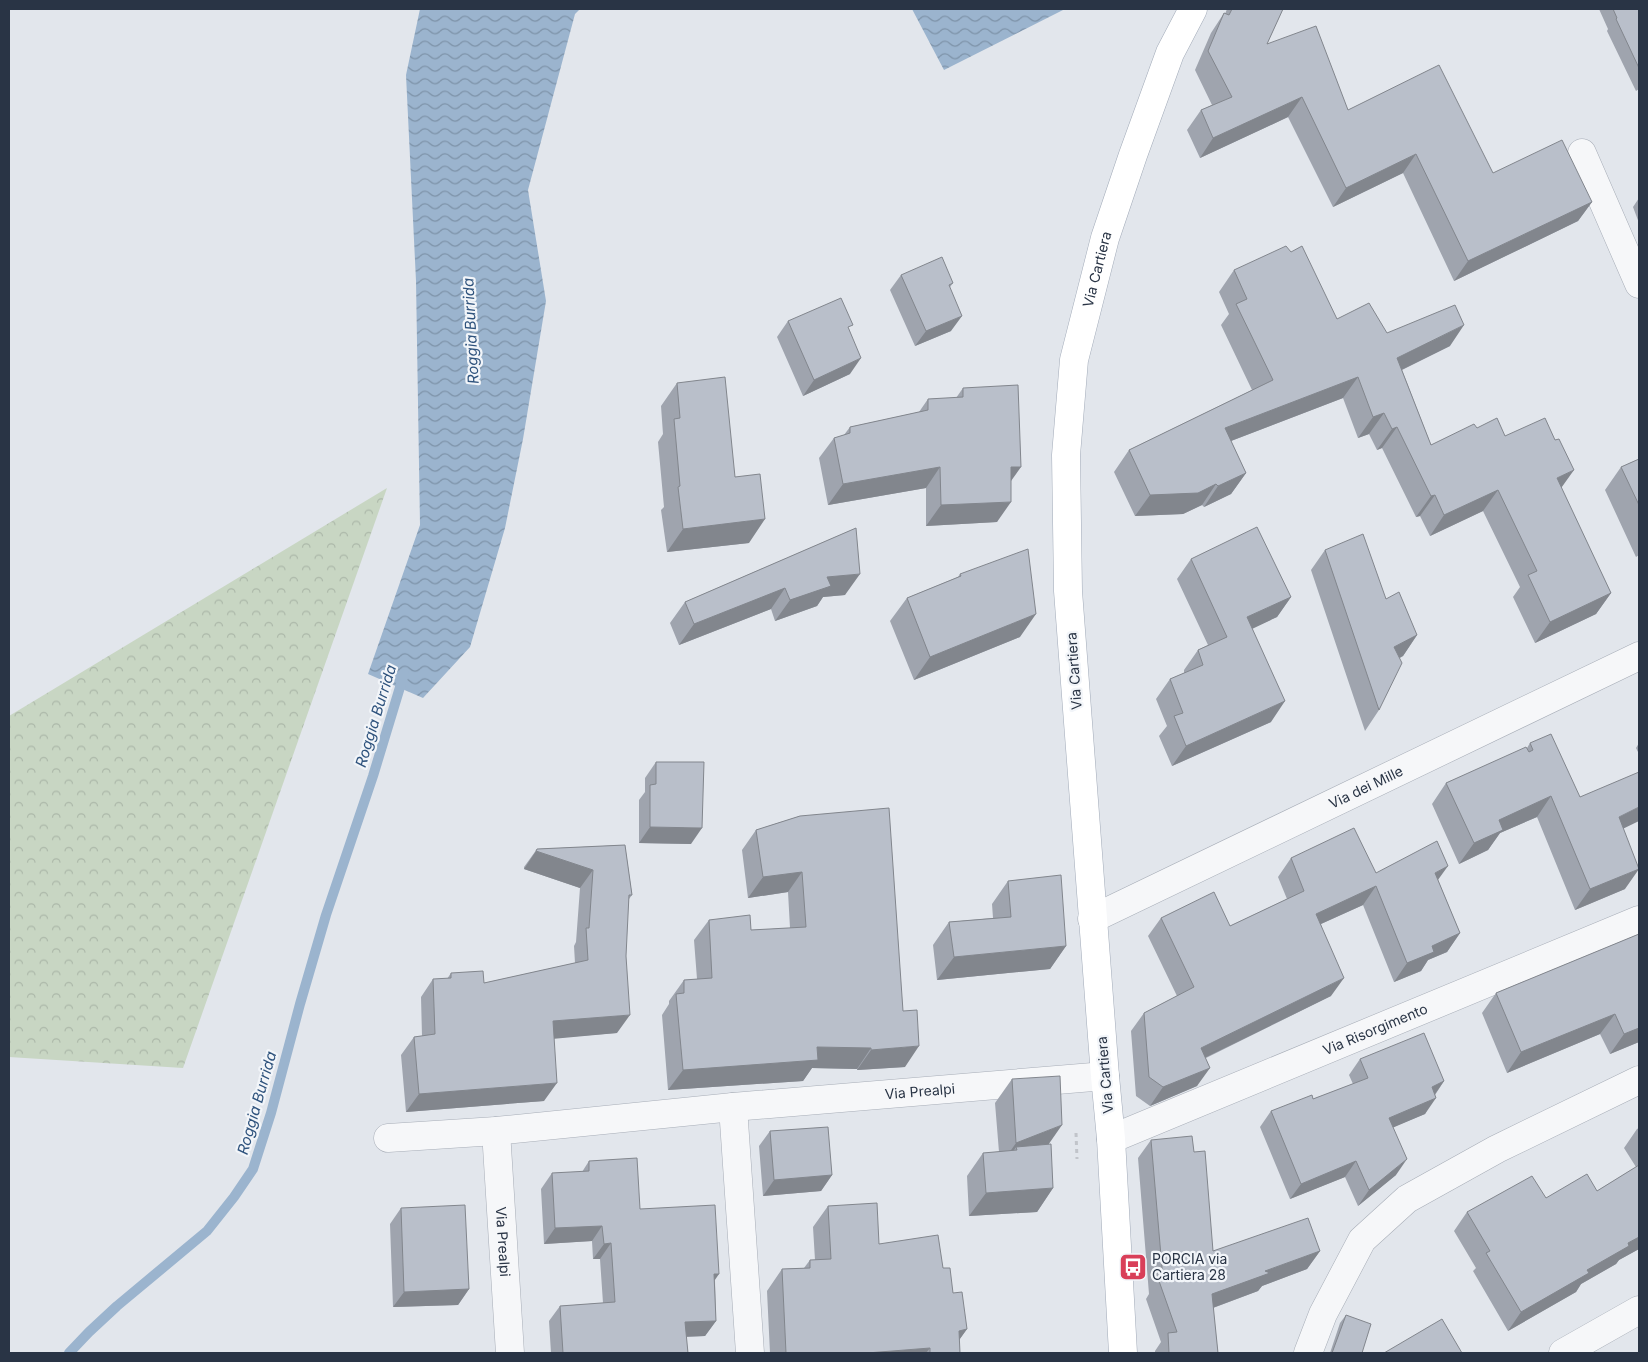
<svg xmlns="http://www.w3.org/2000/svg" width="1648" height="1362" font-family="Inter,sans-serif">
<defs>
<pattern id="forest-crowns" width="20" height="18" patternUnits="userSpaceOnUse" patternTransform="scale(1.25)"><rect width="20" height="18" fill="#c8d6c3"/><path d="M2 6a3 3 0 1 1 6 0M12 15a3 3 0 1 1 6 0" fill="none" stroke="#acb8a9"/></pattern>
<pattern id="water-waves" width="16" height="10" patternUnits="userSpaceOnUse" patternTransform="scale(1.25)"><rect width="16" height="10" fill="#9bb4ce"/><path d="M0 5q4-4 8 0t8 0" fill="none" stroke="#7e93a9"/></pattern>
</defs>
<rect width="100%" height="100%" fill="#e2e6ec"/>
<path fill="url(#forest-crowns)" d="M387,488L183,1068L9,1057V716Z"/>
<path fill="url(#water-waves)" d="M420,9H580L575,14L528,190L546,301L523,439L505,528L470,647L423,698L368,674L420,525L416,281L406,75Z
M912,9H1065L944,70Z"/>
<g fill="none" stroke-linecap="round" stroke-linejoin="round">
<path stroke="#9bb4ce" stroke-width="10" d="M69,1353L89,1332L117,1306L207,1231L234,1197L253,1169L271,1113L300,1004L326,915L373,776L404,674"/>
<g stroke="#a7adb7" stroke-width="29">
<g id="minor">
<path d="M1582,153L1639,284"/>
<path id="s1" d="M1092,919L1639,656"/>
<path d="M733,1107L750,1353"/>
<path id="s2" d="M496,1131L510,1353"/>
<path id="s3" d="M388,1138L496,1131L733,1107L1105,1076"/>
<path id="s4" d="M1111,1139L1639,920"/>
<path d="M1308,1353L1323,1314L1362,1240L1407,1199L1497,1149L1639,1080"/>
<path d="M1563,1353L1639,1310"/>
</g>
</g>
<g stroke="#a1aab8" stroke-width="29">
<g id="major">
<path id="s5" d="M1123,1353L1111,1139L1105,1076L1068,591L1066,455L1074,360L1105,238L1133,155L1170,53L1193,9"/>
</g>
</g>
<path stroke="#c1c4ca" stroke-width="3" stroke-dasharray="4 4" stroke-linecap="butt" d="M1076,1133L1077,1159"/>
<use href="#minor" stroke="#f6f7f9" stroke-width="28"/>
<use href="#major" stroke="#fff" stroke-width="28"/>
</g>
<path fill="#9fa4ae" d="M1227,9H1283L1267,44L1348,110L1493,173L1592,202L1578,221L1454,281L1403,173L1333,207L1288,117L1200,158L1187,130L1201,110L1212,105L1195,70L1211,33L1224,13L1225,14Z
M1599,9H1639V89L1636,91L1607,31L1608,29Z
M1639,198V223L1633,207Z
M1234,270L1337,319L1387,333L1450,346L1402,370L1431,445L1477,428L1505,436L1561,488L1611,593L1596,614L1535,643L1513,597L1520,587L1483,511L1430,536L1420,516L1416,517L1382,448L1377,450L1369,434L1358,438L1343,398L1231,441L1246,473L1231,494L1204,507L1202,505L1183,514L1135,516L1114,472L1129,450L1252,390L1221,325L1229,314L1219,292Z
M901,275L953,283L950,287L951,331L915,346L890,290Z
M788,321L850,330V374L803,396L777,337Z
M677,383L735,477L749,543L667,552L661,510L664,507L658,442L663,434L661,406Z
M963,388L1011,481L997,522L926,526V488L828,505L819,458L834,438L844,435L850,427L919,412L928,399L956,398Z
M1639,459V555L1636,557L1605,490L1621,467Z
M856,528L845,595L823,597L817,606L775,621L771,609L679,645L670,623L685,602Z
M1325,550L1386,599L1417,635L1403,656L1400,658L1379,710L1365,731L1311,570Z
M1191,559L1291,597L1277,617L1252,628L1271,722L1172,766L1159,736L1167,726L1156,699L1170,679L1184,673V670L1198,650L1208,645L1177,579Z
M960,574L1020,637L914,680L890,621L907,598L958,577Z
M1530,743L1580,797L1623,829L1625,889L1575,910L1537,817L1500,833L1488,850L1459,864L1432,804L1446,783L1527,748Z
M1639,743V754L1636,748Z
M656,762L691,844L639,843V800L645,792V778Z
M800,816L905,1067L857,1070V1069L812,1068L803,1081L668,1090L662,1015L669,1004V1001L684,980L697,979L694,940L709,920L751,930L790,928L788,892L748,898L742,850L756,830Z
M625,845L632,895L629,899L617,1033L554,1038L544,1101L406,1112L401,1055L414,1037L422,1036L421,997L433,979H447L451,973L484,983L575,963L574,946L576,942L580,888L524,869V867L537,849Z
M1291,858L1376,873L1438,880L1460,933L1447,952L1428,960L1421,971L1394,982L1363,905L1321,924L1331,996L1206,1058L1197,1086L1150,1106L1136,1096L1131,1031L1144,1013L1177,996L1148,936L1161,918L1230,926L1287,899L1278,877Z
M1008,881L1066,946L1050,969L937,980L933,945L949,922L993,918L992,904Z
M1639,934V1042L1610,1054L1600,1034L1507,1073L1482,1013L1496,993Z
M1360,1059L1444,1081L1435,1095L1425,1114L1393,1127L1396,1175L1358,1206L1345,1177L1290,1199L1260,1127L1271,1111L1313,1099L1353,1084L1349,1075Z
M1012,1079L1049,1144L1053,1188L1037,1212L969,1216L967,1176L983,1153L999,1152L995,1103Z
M1639,1128V1249L1619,1260L1616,1264L1581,1284L1576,1292L1508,1331L1473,1271L1476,1268L1454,1231L1467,1212L1546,1198L1597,1191L1636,1167L1624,1148L1637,1129Z
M770,1131L832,1175L821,1191L763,1196L759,1146Z
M1151,1140L1194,1152L1213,1251H1320L1307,1269L1262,1286L1258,1291L1213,1308L1218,1353H1155V1351L1161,1342L1146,1299L1149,1294L1138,1158Z
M589,1161L715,1281L716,1321L705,1336L686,1337L688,1353H551L549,1321L560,1306L603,1303L600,1259H593L592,1241L544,1244L541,1189L552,1173L582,1172Z
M828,1206L879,1244L943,1268L967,1329L959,1340L960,1353H770L767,1291L782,1269L804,1268L810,1260H815L813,1227Z
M401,1208L469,1289L458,1305L393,1307L390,1224Z
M1346,1315L1362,1353H1330L1340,1323Z"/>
<path fill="#82868d" d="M1302,97L1288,117L1200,158L1213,138Z
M1416,154L1403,173L1333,207L1346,188Z
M1592,202L1578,221L1454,281L1468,261Z
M962,316L951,331L915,346L926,331Z
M1464,325L1450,346L1383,379L1397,358Z
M861,358L850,374L803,396L814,380Z
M1358,377L1343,398L1210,449L1225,428Z
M1384,413L1369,434L1358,438L1373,417Z
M1397,427L1382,448L1377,450L1392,429Z
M940,467L926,488L828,505L843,484Z
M1011,467H1021L1006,488Z
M1574,470L1559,491L1557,478Z
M1246,473L1231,494L1204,507L1218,486Z
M1216,484L1202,505L1183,514L1135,516L1150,495Z
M1498,490L1483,511L1430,536L1444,515Z
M1435,495L1420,516L1416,517L1431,496Z
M1011,502L997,522L926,526L941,505Z
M765,519L749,543L667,552L683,529Z
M860,574L845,595L823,597L817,606L775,621L790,600L827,577Z
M785,588L771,609L679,645L694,624Z
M1611,593L1596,614L1535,643L1550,622Z
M1291,597L1277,617L1233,638L1247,617Z
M1036,614L1020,637L914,680L930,657Z
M1417,635L1403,656L1380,667L1394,647Z
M1285,701L1271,722L1172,766L1186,746Z
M1551,796L1537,817L1500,833L1488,850L1459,864L1474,843L1499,820Z
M1639,807V821L1604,838L1619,817Z
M650,827L702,828L691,844L639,843Z
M536,851L593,870L580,888L524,869Z
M1448,866L1435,884V873Z
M1639,869L1625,889L1575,910L1590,889Z
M802,872L788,892L748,898L763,877Z
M1376,886L1363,905L1303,932L1316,914Z
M1460,933L1447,952L1428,960L1421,971L1394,982L1407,963L1432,946Z
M1066,946L1050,969L937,980L954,957Z
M1344,978L1331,996L1188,1066L1201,1048Z
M1615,1014L1600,1034L1507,1073L1521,1052Z
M630,1015L617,1033L541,1040L553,1021Z
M1639,1028V1042L1610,1054L1624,1034Z
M919,1046L905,1067L857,1070L871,1050Z
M817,1047L871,1048L857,1069L812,1068L803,1081L668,1090L683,1070Z
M1210,1068L1197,1086L1150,1106L1163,1087Z
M1444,1081L1433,1097L1432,1087Z
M557,1083L544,1101L406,1112L419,1094Z
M1436,1098L1425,1114L1378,1134L1389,1118Z
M1062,1125L1046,1148L1017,1150L1016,1147L1004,1165L1000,1166L1016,1143Z
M1407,1159L1396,1175L1358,1206L1369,1190Z
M1356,1161L1345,1177L1290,1199L1301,1184Z
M832,1175L821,1191L763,1196L774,1180Z
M1053,1188L1037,1212L969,1216L986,1193Z
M602,1226L592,1241L544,1244L555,1228Z
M1639,1237V1249L1619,1260L1616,1264L1581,1284L1576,1292L1508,1331L1521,1312L1628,1243Z
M611,1243L600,1259H593L604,1244Z
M1320,1251L1307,1269L1262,1286L1258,1291L1199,1313L1212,1294L1265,1271Z
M714,1274H719L708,1290Z
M469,1289L458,1305L393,1307L404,1292Z
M716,1321L705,1336L674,1337L685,1322Z
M967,1329L952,1350L959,1331Z
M930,1348L926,1353H867Z"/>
<path fill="#b9bfca" stroke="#82868d" d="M1232,9H1283L1267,44L1316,26L1348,110L1439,65L1493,173L1562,140L1592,202L1468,261L1416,154L1346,188L1302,97L1213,138L1201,110L1232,97L1208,51L1224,13L1229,15Z
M1613,9H1639V68L1616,19L1617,18Z
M1286,246L1291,252L1302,246L1337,319L1369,303L1387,333L1455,305L1464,325L1397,358L1431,445L1474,424L1477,428L1497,418L1505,436L1545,418L1555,440L1559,439L1574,470L1557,478L1611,593L1550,622L1528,575L1537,571L1498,490L1444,515L1435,495L1431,496L1397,427L1392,429L1384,413L1373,417L1358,377L1225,428L1246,473L1218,486L1216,484L1198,493L1150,495L1129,450L1273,380L1236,304L1247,299L1234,270Z
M942,257L953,283L949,285L962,316L926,331L901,275Z
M841,298L853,325L848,327L861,358L814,380L788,321Z
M725,377L735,477L760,474L765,519L683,529L678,487L680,486L674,419L680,418L677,383Z
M1018,385L1021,467H1011V502L941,505L940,467L843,484L834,438L850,433V427L928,410V399L963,397V388Z
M1639,459V505L1621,467Z
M1257,527L1291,597L1247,617L1285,701L1186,746L1174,716L1183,713L1170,679L1203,665L1198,650L1227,637L1191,559Z
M856,528L860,574L827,577L831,586L790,600L785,588L694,624L685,602Z
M1363,534L1386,599L1399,592L1417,635L1394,647L1402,663L1379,710L1325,550Z
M1028,549L1036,614L930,657L907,598L961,576L960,574Z
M1551,734L1580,797L1639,772V807L1619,817L1639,869L1590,889L1551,796L1499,820L1503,830L1474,843L1446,783L1526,747L1529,752L1533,750L1530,743Z
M656,762H704L702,828L650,827V785L656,784Z
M889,808L903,1011L917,1010L919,1046L871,1050V1048L817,1047L818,1060L683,1070L676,994L684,993V980L712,978L709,920L750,915L751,930L806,927L802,872L763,877L756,830L800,816Z
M1354,828L1376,873L1437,841L1448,866L1435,873L1460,933L1432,946L1434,952L1407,963L1376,886L1316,914L1344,978L1201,1048L1210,1068L1163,1087L1149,1077L1144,1013L1194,987L1161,918L1214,892L1230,926L1304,891L1291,858Z
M625,845L632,895H629L626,956L630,1015L553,1021L557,1083L419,1094L414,1037L435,1034L433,979L451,978V973L483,971L484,983L588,960L586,928H589L593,870L536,851L537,849Z
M1061,875L1066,946L954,957L949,922L1011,917L1008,881Z
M1639,934V1028L1624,1034L1615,1014L1521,1052L1496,993Z
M1424,1033L1444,1081L1432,1087L1436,1098L1389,1118L1407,1159L1369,1190L1356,1161L1301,1184L1271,1111L1312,1095L1313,1099L1368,1078L1360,1059Z
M1060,1076L1062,1125L1016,1143L1012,1079Z
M828,1127L832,1175L774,1180L770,1131Z
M1192,1136L1194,1152L1205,1151L1213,1251L1308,1218L1320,1251L1265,1271L1270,1273L1212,1294L1218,1353H1169L1168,1333L1177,1332L1159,1281L1163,1279L1151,1140Z
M1051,1144L1053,1188L986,1193L983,1153L1017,1150L1016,1147Z
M637,1158L640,1209L715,1205L719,1274H714L716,1321L685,1322L688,1353H563L560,1306L615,1302L611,1243L604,1244L602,1226L555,1228L552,1173L589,1171V1161Z
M1639,1165V1237L1628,1243L1629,1246L1587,1270L1589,1273L1521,1312L1486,1253L1490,1251L1467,1212L1532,1176L1546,1198L1587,1174L1597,1191Z
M877,1203L879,1244L938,1235L943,1268H950L953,1293L962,1292L967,1329L959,1331L960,1353H930V1348L867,1353H786L782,1269L810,1268V1260L831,1259L828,1206Z
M465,1205L469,1289L404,1292L401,1208Z
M1346,1315L1371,1324L1362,1353H1332Z
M1442,1319L1462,1353H1384Z"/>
<defs>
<g id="bus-square" transform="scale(1.4375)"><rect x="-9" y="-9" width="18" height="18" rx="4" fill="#d93f59" stroke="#f2f5f9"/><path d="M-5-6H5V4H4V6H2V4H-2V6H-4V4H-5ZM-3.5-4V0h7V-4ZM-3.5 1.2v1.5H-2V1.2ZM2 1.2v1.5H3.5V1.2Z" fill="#fff"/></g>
</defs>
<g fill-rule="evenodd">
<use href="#bus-square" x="1133" y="1267"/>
</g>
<g text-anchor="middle" stroke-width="4.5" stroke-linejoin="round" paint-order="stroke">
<g font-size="14" fill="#293445" stroke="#f2f5f9">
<text dy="5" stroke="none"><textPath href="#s5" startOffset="1089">Via Cartiera</textPath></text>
<text transform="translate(1074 671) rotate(-94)" y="5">Via Cartiera</text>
<text dy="5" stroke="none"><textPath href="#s1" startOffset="304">Via dei Mille</textPath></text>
<text dy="5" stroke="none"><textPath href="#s4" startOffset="286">Via Risorgimento</textPath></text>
<text transform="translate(1105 1075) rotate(-95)" y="5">Via Cartiera</text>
<text dy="5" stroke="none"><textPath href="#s3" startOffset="534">Via Prealpi</textPath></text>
<text dy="5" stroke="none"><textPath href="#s2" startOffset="111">Via Prealpi</textPath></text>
</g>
<g font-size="14" fill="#293445" stroke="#f2f5f9" text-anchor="start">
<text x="1152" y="1264">PORCIA via<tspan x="1152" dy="16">Cartiera 28</tspan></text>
</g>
<g font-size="15" font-style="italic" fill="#2f537d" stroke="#f2f5f9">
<text transform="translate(471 331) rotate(-93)" y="5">Roggia Burrida</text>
<text transform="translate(376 716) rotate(-73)" y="5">Roggia Burrida</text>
<text transform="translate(257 1103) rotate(-74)" y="5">Roggia Burrida</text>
</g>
</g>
<rect width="1648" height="1362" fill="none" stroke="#293445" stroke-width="20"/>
</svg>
